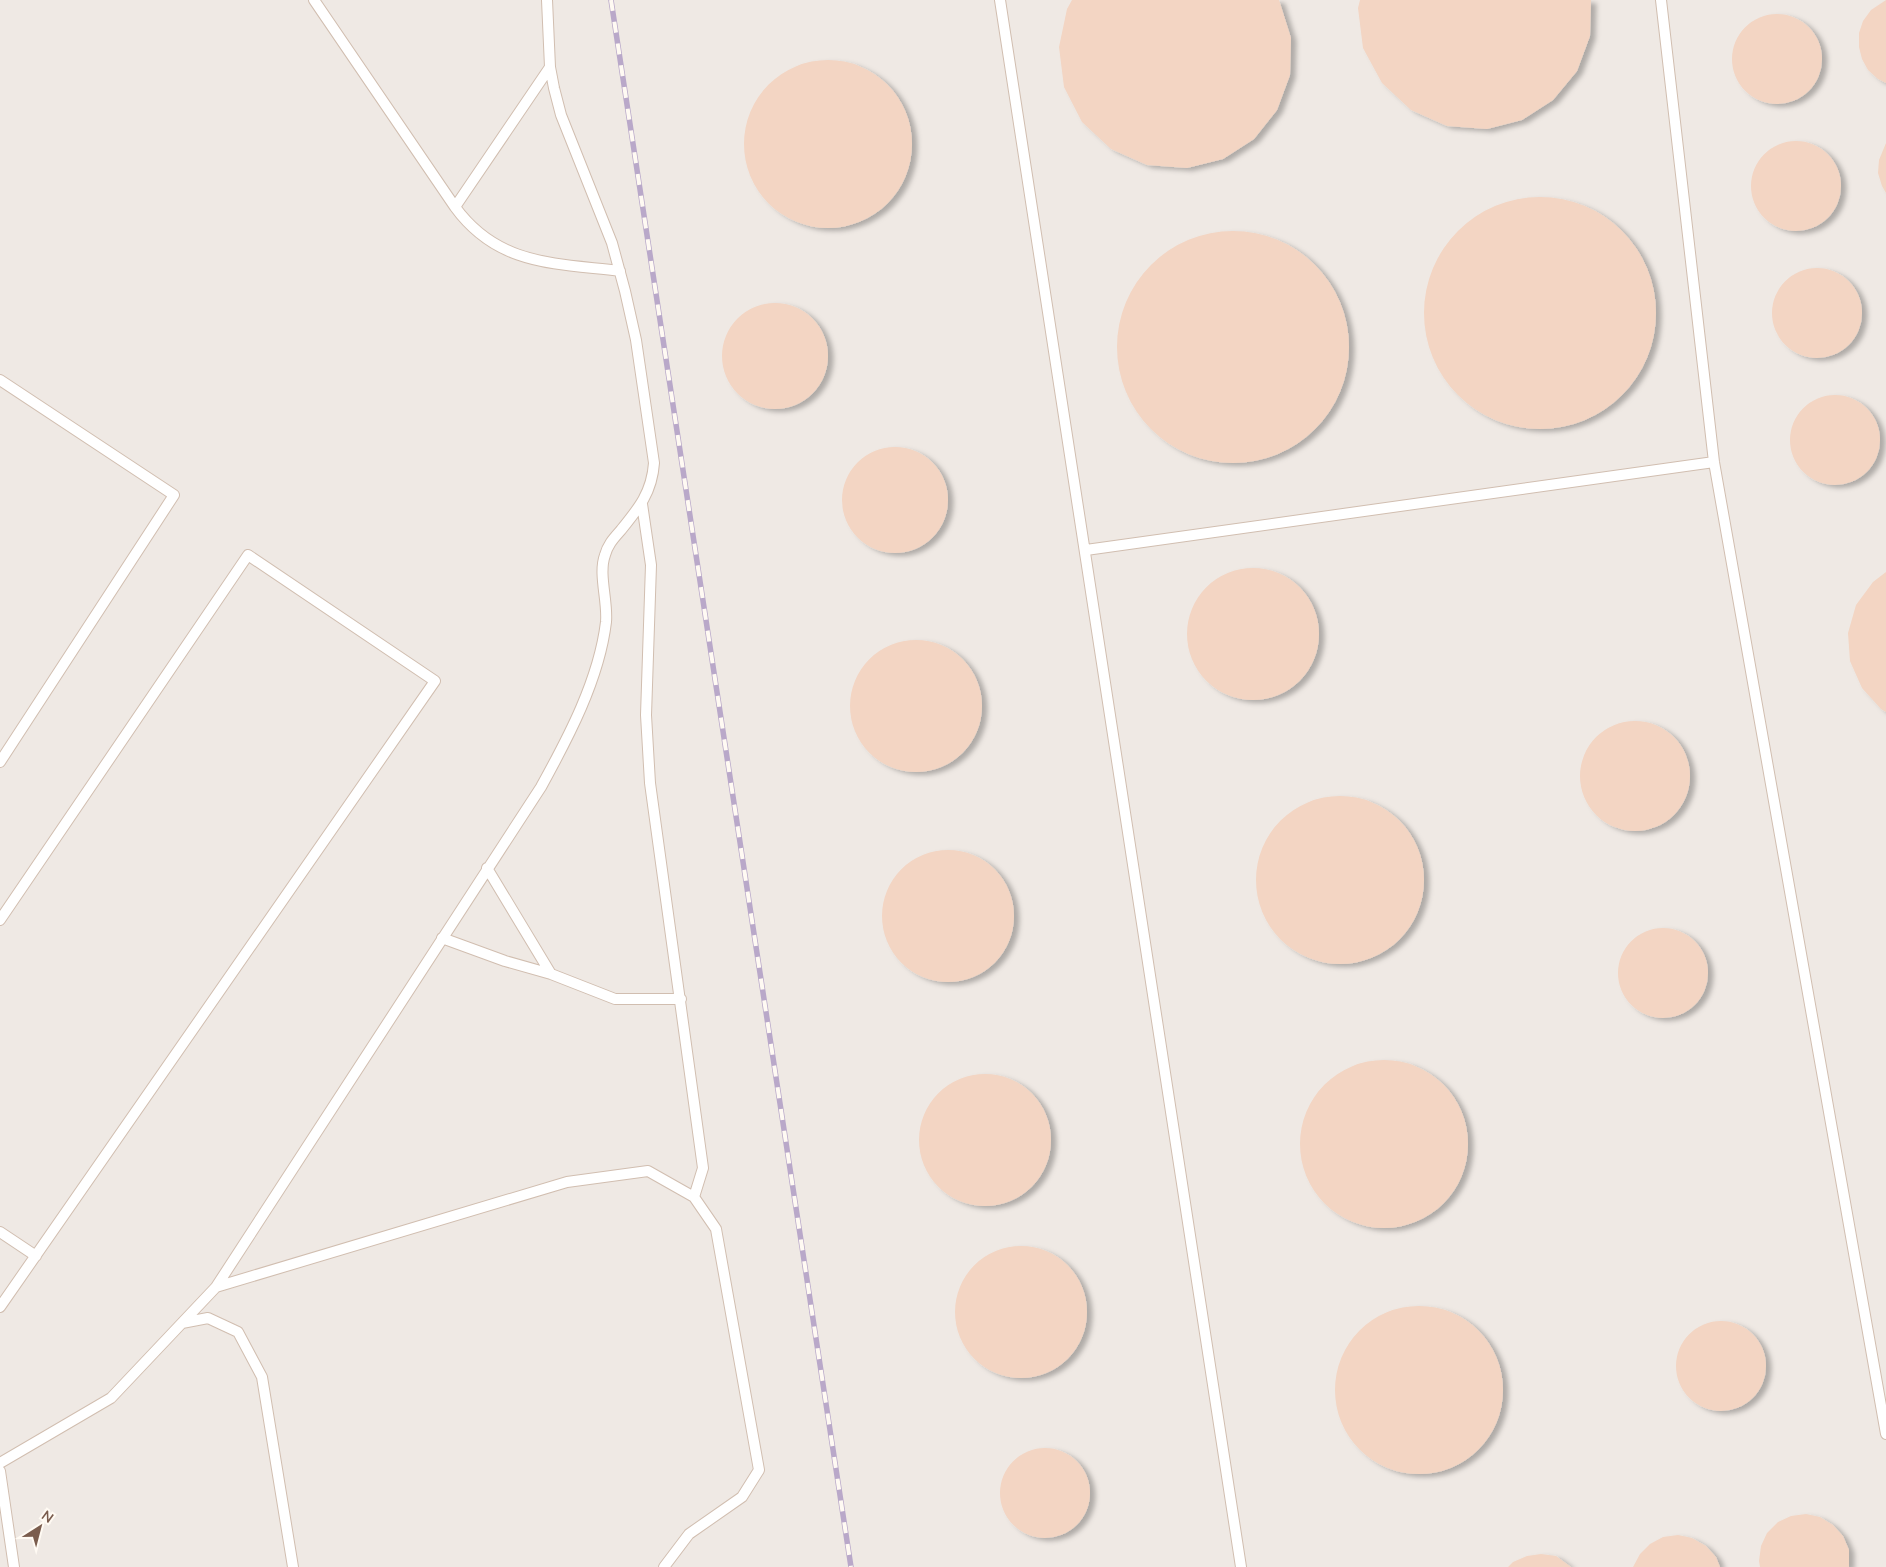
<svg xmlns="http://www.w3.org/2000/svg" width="1886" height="1567" font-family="'Nunito Sans',sans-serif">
<defs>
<filter id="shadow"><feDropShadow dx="5.5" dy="3" stdDeviation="2.5" flood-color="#0004"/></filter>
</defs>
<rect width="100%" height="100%" fill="#fdf6ec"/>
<path fill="#efe9e4" d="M0,0H1886V1567H0Z"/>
<path fill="#f3d5c3" filter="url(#shadow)" d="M1072,0H1279L1291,38L1290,75L1277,110L1254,139L1223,159L1187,168L1147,165L1111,149L1082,122L1064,87L1059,47L1067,9Z
M1360,0H1591L1590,36L1577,71L1553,100L1522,120L1487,129L1447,126L1411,110L1382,83L1363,48L1358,8Z
M1886,0V83L1878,79L1868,70L1862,59L1859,47V33L1863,21L1871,10Z
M1732 59a45 45 0 1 1 90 0a45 45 0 1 1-90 0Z
M744 144a84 84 0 1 1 168 0a84 84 0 1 1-168 0Z
M1751 186a45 45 0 1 1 90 0a45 45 0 1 1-90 0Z
M1886,143V193L1882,186L1878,173L1879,160Z
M1424 313a116 116 0 1 1 232 0a116 116 0 1 1-232 0Z
M1117 347a116 116 0 1 1 232 0a116 116 0 1 1-232 0Z
M1772 313a45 45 0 1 1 90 0a45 45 0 1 1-90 0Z
M722 356a53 53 0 1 1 106 0a53 53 0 1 1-106 0Z
M1790 440a45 45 0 1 1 90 0a45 45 0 1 1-90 0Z
M842 500a53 53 0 1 1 106 0a53 53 0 1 1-106 0Z
M1187 634a66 66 0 1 1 132 0a66 66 0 1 1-132 0Z
M1886,572V712L1881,709L1862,688L1850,661L1848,633L1856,605L1873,582Z
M850 706a66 66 0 1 1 132 0a66 66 0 1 1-132 0Z
M1580 776a55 55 0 1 1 110 0a55 55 0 1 1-110 0Z
M1256 880a84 84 0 1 1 168 0a84 84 0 1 1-168 0Z
M882 916a66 66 0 1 1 132 0a66 66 0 1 1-132 0Z
M1618 973a45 45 0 1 1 90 0a45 45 0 1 1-90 0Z
M1300 1144a84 84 0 1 1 168 0a84 84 0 1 1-168 0Z
M919 1140a66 66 0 1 1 132 0a66 66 0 1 1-132 0Z
M955 1312a66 66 0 1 1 132 0a66 66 0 1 1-132 0Z
M1335 1390a84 84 0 1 1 168 0a84 84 0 1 1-168 0Z
M1676 1366a45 45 0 1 1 90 0a45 45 0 1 1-90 0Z
M1000 1493a45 45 0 1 1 90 0a45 45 0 1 1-90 0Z
M1806,1514L1820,1517L1833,1525L1843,1536L1849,1550V1567H1760L1759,1561L1761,1546L1767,1533L1778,1522L1791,1516Z
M1678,1535L1692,1538L1706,1546L1716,1557L1720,1567H1633L1640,1554L1650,1544L1663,1537Z
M1541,1554L1556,1556L1571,1567H1508L1513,1562L1527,1556Z"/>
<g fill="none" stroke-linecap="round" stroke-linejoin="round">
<g stroke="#d1beb0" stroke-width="12">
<path id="lane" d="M314,0L455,207C498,266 555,263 620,271
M1000,0L1241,1567
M1661,0L1714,462L1886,1434
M455,207L550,67
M0,380L174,495L0,762
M642,504L651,565L646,715L650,783L703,1168L694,1197
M1086,550L1714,462
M0,920L248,555L435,681L0,1307
M442,938L505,961L551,974L487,868
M551,974L615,999H681
M0,1232L36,1256
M216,1287L541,787C568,738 599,680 606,622C608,601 598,574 605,555C608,544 614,538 621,530C639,508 652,492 654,463L636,340L625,291L612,243L561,115L554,88L550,67L547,0
M182,1323L208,1318L238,1332L262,1377L293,1567
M0,1463L111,1398L216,1287L567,1182L648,1171L694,1197L716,1229L759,1470L742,1497L689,1534L664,1567
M0,1471L14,1567"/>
</g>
<use href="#lane" stroke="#fff" stroke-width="10"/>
<g stroke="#b9a8c9" stroke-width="5.5">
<path id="rail" d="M611,0L851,1567"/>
</g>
<use href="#rail" stroke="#fffaf3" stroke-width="4" stroke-dasharray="11" stroke-linecap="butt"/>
</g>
<g transform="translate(40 1527) rotate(36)" stroke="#fffaf3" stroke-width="4" paint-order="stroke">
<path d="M0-4L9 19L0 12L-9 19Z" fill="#7a5c4d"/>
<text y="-8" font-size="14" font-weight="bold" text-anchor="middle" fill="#7a5c4d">N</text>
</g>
</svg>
